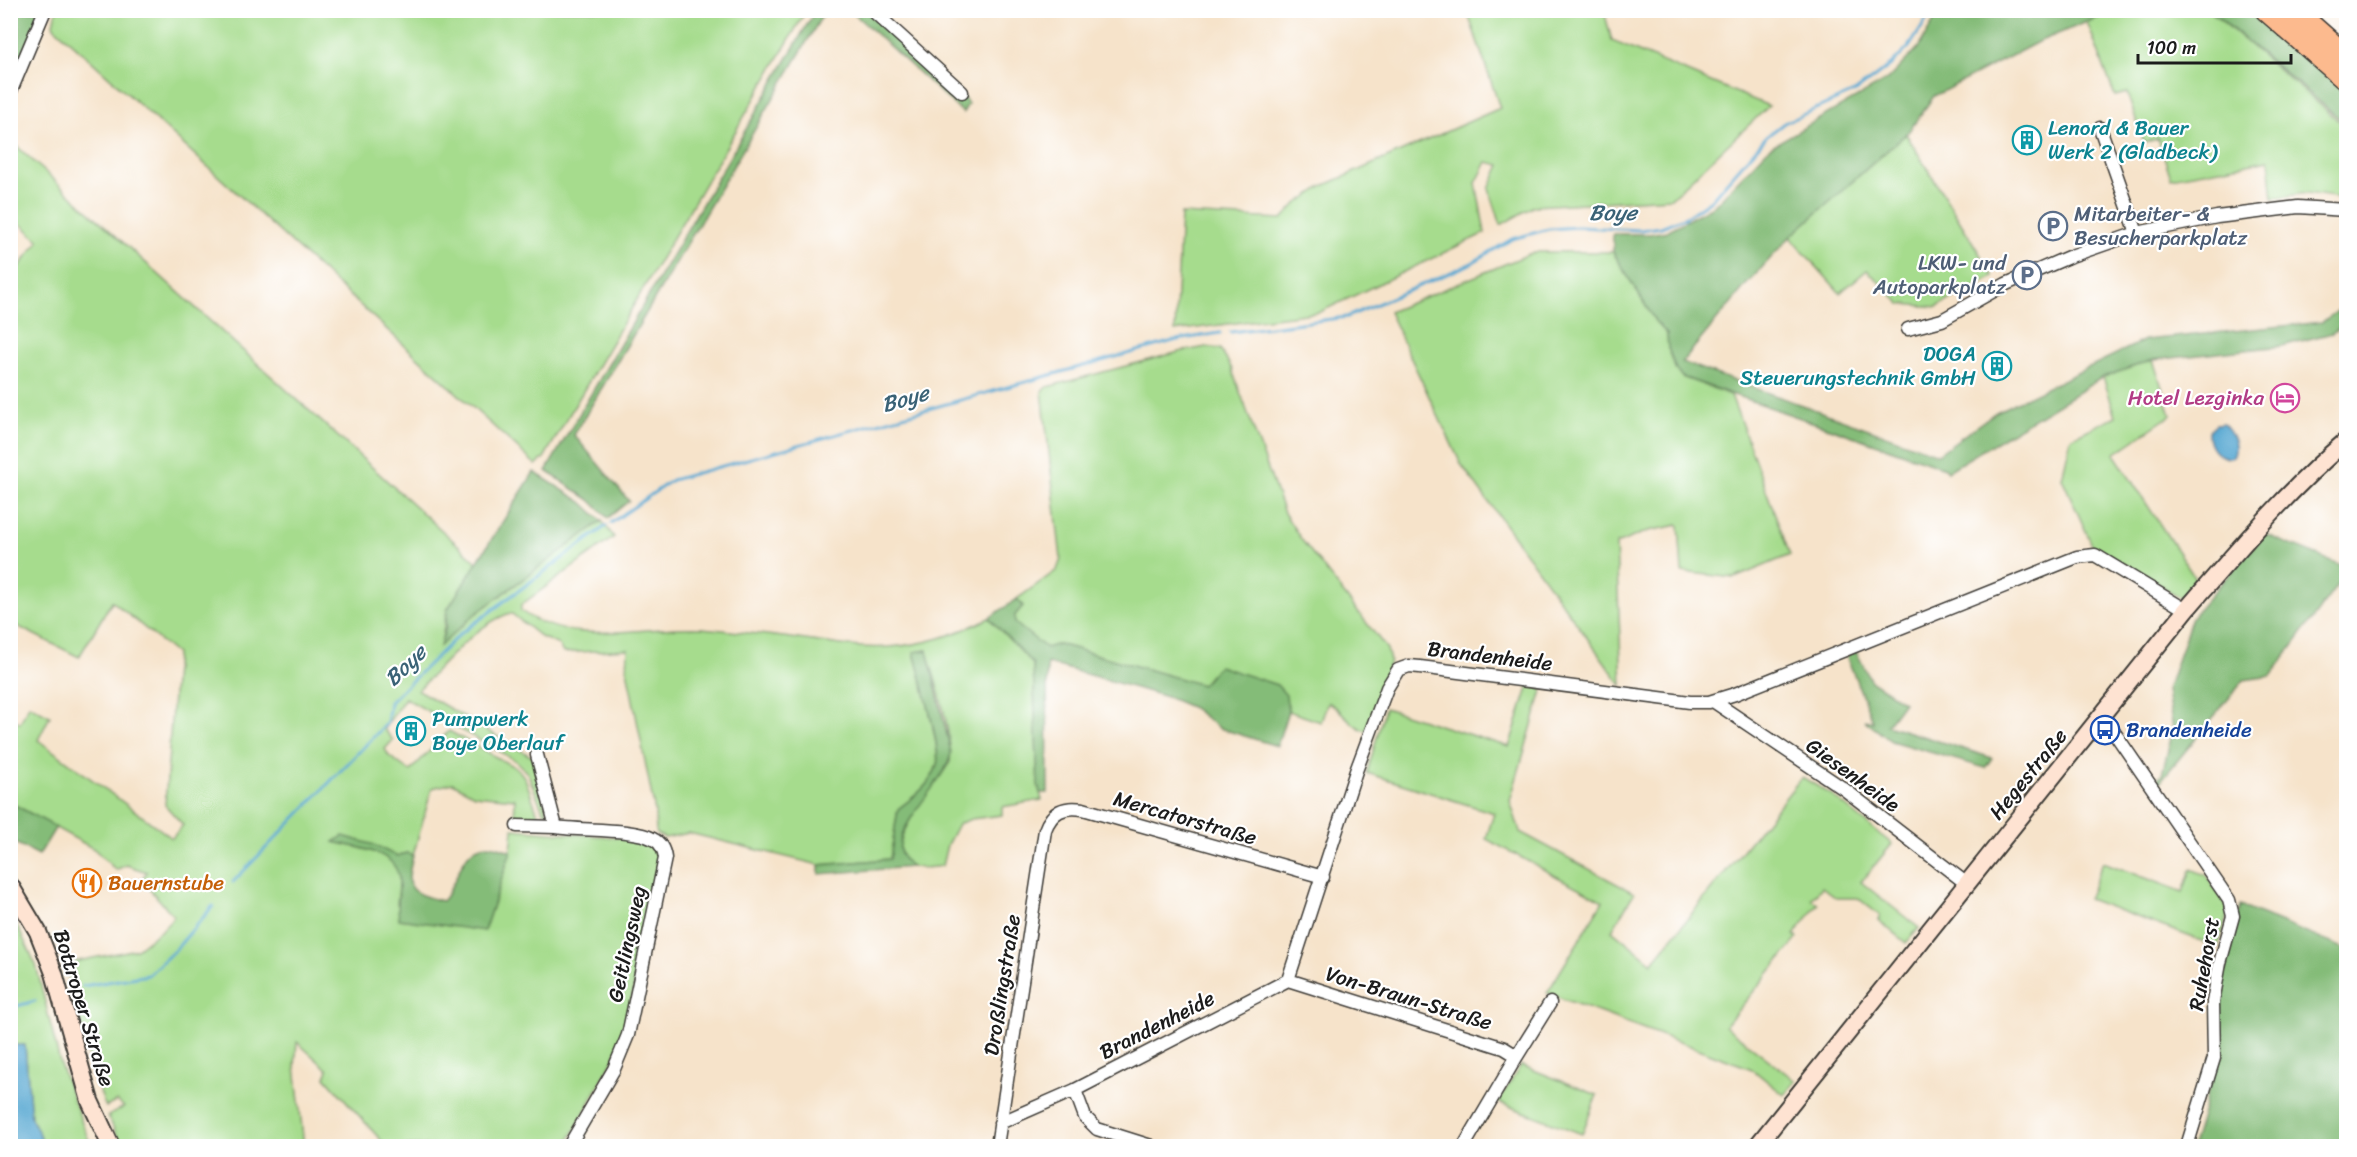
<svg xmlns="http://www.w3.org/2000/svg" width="2357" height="1157" font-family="Sriracha,sans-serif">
<rect width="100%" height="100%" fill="#fff"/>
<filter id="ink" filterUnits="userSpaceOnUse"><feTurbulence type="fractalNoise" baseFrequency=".0167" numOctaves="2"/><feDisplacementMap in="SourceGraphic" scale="12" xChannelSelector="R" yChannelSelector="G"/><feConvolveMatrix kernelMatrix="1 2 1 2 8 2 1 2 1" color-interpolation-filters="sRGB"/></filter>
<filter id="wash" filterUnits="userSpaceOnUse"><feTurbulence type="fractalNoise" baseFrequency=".008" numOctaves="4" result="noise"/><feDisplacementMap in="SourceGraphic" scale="24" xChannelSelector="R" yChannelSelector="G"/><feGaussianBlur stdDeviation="1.35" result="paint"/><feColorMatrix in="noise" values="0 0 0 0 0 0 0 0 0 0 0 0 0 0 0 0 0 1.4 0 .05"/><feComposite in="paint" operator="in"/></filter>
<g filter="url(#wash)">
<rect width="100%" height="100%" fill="#f6e3ca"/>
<path fill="#a6dc8d" stroke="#617c54" stroke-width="1.5" d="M57,10H806V11L544,458L536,465L54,27L53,24Z
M1467,11H1604L1612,41L1769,106L1671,198L1534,206L1501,225L1489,189L1500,165L1487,162L1476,183L1485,233L1320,312L1175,331L1181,214L1282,219L1295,205L1323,186L1500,108Z
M2114,11H2210L2346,127V199L2307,193L2273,198L2269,160L2171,178L2158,138L2144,143L2127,93L2115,96L2087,22Z
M1906,134L1994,277L1937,307L1901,304L1867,270L1840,293L1790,237Z
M11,141L478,563L447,610L441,644L474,615L602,521L614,537L521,605V611C577,651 649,622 712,629C741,632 770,635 798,639C828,643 858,649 889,647C924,645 958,634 989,618L1033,664L1038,785L1042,800L1002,807V815L971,819L958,824L947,845L942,866C934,867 922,869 914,867C869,858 941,778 950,762C953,736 935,676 926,650L914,652C919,673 942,750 937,765C931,785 914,797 898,809L890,859L819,865L689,833L665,838L656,834L655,812L627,670L628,649L563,653L559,645L541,637L511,613C477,623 443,665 418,690L534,758L548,814L543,811L528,774L516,761L405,698L384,729L393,740L385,749L389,756L410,771L449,731L518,769L525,778L541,823L514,822L515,799L474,795L453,783L432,788L413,856L407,853L398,857L371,844L334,842C350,846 387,851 396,866C402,876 398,893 397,904L484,931L511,851L513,829L636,839L655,846L659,853L658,880L641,942L629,1016L614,1058L566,1146H386L325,1077L328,1070L297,1042L295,1066L304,1146H122L108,1116L124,1107L117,1101L106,1107L104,1103L93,1073L67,971L75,967L73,962L137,949L164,928L174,916L141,880L147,872L126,865L116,870L94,849L11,803V718L20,723L29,705L50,716L38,740L172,838L183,825L165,805L176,654L112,601L79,657L11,623V277L39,241L11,215Z
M1534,252H1613L1655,321L1667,334L1668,348L1676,370L1682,377L1731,395L1790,555L1735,578L1682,572L1679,525L1648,531L1616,544L1622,686L1461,464L1389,312Z
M1206,347L1220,349L1231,367L1284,513L1301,539L1387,649L1390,661L1366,731C1350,726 1343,710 1328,702L1321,722L1288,711V704L1210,675L1202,685L1059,644L1046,648L1014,623L1015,615L1023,606L1017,599L1057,570L1061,559L1042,391L1047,387L1179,352Z
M2153,360L2171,415L2114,454L2197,581L2183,599L2092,545L2062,478L2071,438L2116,416L2103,377Z
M1529,685L1543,687L1510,801L1520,832L1634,893L1612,930L1652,963L1802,777L1829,793L1892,844L1861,882L1919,928L1906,943L1878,920L1880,916L1858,898H1836L1822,887L1812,899L1818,904L1794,935L1798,938L1725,1026L1796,1081L1784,1095L1752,1069L1547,993L1603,901L1486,839L1494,813L1367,773L1385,708L1509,747Z
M2103,862L2183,892L2191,869L2206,875L2227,906L2228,913L2218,947L2088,899Z
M10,911L36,965L61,1067L91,1146H43L40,1135L31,1118L25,1045H11Z
M1521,1065L1597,1095L1582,1134L1498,1102Z"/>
<path fill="#84bc78" stroke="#506c4a" stroke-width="1.5" d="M11,11H43L11,87Z
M815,11H825L574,435L629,501L608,518L590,500L546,471Z
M851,11H866L964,98L968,104L963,113Z
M1940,11H2114L2038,42L1934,96L1909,131L1790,237L1746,285L1682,362L1938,454L1996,412L2145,340L2322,322L2346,305V323L2332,333L2282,346L2153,360L2103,377L1948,471L1945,468L1682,377L1676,370L1668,348L1667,334L1655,321L1613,252V234H1650L1667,231L1715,205L1770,147L1887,80L1918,48Z
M2211,11H2253L2346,91V124Z
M534,472L582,502L602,521L474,615L440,646L446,626L447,610Z
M2264,534L2346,567V573L2271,676L2244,680L2159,783L2157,779L2162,774L2173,730L2167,690L2192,617Z
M1017,599L1023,606L1015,615V623L1046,648L1059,644L1202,685L1219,666L1277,685L1286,695L1288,711L1277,746L1219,728L1193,708L1167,697L1047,663L1048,793H1040L1038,785L1033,664L989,618Z
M927,650L951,752C949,784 869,842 913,867L819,874V865L890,859L898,809C914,797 931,785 937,765C942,750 919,672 914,652Z
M1856,651L1871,681L1904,702L1887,725L1992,758L1985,768L1891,741L1864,720L1873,722L1846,655Z
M11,803L56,827L39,855L11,841Z
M343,836L371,844L397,856L407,853L413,856C404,891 409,892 442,901C458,886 460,845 488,845C495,845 504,849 511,851L484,931L399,919C397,906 399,894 399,881C398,850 357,848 334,842Z
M2240,906L2346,949V1146H2192L2219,1056L2216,1001Z"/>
<path fill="#57a7d1" stroke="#3a6276" stroke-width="1.5" d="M2223,423C2231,430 2241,450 2231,458C2217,458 2207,445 2208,431L2216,424Z
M10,1045H25L31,1118L40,1135L43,1146H11Z"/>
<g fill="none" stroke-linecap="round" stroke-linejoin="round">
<path stroke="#57a7d1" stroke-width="3" d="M1231,332L1347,317L1470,264L1512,239L1549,229L1578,227L1640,230L1661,227L1686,217L1711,200L1766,137L1784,123L1856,91L1892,64L1909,47L1933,10
M611,523L672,480L1177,340L1220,333
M233,882L387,723L390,702L460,634L606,526
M83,986L148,975L176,949L213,906
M10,1008L35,1001"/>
</g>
</g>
<g filter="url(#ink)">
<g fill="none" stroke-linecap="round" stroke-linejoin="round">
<g stroke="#3d3a36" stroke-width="15">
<path id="street" d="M872,10L962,92
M10,93L45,10
M2100,128L2137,233
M1908,329L1942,320L2006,284L2071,256L2137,233L2217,217L2298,207L2346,210
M1713,701L1844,789L1967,884
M2103,716L2229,900L2233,916L2220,963L2213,1002L2214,1058L2187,1146
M537,755L556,827C580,831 635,828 653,839C661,843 664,850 665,858L628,1035L614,1069L569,1146
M517,826L556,827
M1288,980L1504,1048L1517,1056L1464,1146
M1517,1056L1550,1003
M1075,1090L1085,1117L1097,1129L1151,1146
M1000,1123L1075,1090L1288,980L1356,771L1387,688L1398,670L1409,666L1420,667L1690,702H1709L1735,694L2077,557L2095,555L2186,610
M997,1146L1045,830C1052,811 1064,806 1083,809L1323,877"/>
</g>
<g stroke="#3d3a36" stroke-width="20">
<path id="secondary" d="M10,885L38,932L54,973L90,1101L111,1146
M1757,1146L2186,610C2237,551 2287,491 2346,441"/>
</g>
<g stroke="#3d3a36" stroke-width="24">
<path id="highway" d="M2266,10L2346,80
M2294,10L2346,56"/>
</g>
<use href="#street" stroke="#fff" stroke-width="12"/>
<use href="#secondary" stroke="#fee3d2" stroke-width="16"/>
<use href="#highway" stroke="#fcba8e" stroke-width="21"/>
</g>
</g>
<defs>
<g id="building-ring" transform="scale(1.5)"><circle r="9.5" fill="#fff" stroke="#0f9aa8" stroke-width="1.5"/><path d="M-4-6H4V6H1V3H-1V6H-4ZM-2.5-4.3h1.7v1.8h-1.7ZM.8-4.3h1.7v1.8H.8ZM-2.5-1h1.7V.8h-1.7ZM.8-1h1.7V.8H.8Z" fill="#0f9aa8"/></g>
<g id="parking-ring" transform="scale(1.5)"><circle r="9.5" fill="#fff" stroke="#5c6f8a" stroke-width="1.5"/><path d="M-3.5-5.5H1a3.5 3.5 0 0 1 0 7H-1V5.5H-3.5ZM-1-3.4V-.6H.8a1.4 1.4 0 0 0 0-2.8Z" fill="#5c6f8a"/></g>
<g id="hotel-ring" transform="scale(1.5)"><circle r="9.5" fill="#fff" stroke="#d1479c" stroke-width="1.5"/><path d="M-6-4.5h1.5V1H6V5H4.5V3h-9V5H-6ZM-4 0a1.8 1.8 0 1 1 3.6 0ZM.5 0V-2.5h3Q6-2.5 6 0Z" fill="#d1479c"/></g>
<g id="bus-ring" transform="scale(1.5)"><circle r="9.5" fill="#fff" stroke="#1a4fb4" stroke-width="1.5"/><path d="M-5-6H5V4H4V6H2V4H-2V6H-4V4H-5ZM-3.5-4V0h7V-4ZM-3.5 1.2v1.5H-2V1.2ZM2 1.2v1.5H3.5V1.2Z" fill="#1a4fb4"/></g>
<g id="restaurant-ring" transform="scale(1.5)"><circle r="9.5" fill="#fff" stroke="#e8710a" stroke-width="1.5"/><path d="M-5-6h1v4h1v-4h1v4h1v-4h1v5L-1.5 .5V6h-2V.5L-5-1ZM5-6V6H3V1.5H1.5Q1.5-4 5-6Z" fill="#e8710a"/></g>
</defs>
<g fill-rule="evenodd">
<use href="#building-ring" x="2027" y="140"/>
<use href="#parking-ring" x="2053" y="226"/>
<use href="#parking-ring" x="2027" y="275"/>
<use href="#building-ring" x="1997" y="366"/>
<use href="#hotel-ring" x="2285" y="398"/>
<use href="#bus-ring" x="2105" y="730"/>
<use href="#building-ring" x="411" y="731"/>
<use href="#restaurant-ring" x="87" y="883"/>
</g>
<g text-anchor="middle" stroke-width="4.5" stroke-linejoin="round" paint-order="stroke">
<g font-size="21" fill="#0d838f" stroke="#fff" text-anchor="start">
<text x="2048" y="135">Lenord &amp; Bauer<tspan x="2048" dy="24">Werk 2 (Gladbeck)</tspan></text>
<text x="1976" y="361" text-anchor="end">DOGA<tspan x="1976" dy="24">Steuerungstechnik GmbH</tspan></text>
<text x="432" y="726">Pumpwerk<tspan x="432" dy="24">Boye Oberlauf</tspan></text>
</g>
<g font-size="21" fill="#4e5e75" stroke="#fff" text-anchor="start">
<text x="2074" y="221">Mitarbeiter- &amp;<tspan x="2074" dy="24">Besucherparkplatz</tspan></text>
<text x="2006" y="270" text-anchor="end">LKW- und<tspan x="2006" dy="24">Autoparkplatz</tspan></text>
</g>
<g font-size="21" fill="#b23c85" stroke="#fff" text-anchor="end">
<text x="2264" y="405">Hotel Lezginka</text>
</g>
<g font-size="21" fill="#1c1c1c" stroke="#fff">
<text transform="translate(1490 656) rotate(7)" y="7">Brandenheide</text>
<text transform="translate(2028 774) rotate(-51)" y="7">Hegestraße</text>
<text transform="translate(1853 775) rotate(36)" y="7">Giesenheide</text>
<text transform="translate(1185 818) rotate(16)" y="7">Mercatorstraße</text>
<text transform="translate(627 944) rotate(-78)" y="7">Geitlingsweg</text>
<text transform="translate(2204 964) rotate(-80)" y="7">Ruhehorst</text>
<text transform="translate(1002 985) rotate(-81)" y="7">Droßlingstraße</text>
<text transform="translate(1409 998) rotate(17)" y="7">Von-Braun-Straße</text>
<text transform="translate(84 1008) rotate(73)" y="7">Bottroper Straße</text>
<text transform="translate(1157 1025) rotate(-27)" y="7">Brandenheide</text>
</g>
<g font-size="21" fill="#164399" stroke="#fff" text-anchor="start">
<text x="2126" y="737">Brandenheide</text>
</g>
<g font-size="21" fill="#c56008" stroke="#fff" text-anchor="start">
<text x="108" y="890">Bauernstube</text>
</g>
<g font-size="22" font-style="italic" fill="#3a6276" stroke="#fff">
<text x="1613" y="220">Boye</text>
<text transform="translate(905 398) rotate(-16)" y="8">Boye</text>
<text transform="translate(405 665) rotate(-44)" y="8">Boye</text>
</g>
</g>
<rect width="2357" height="1157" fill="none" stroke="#fff" stroke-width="36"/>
<path d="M2138 54v9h153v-9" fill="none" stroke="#1c1c1c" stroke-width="3"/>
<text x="2147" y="54" font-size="18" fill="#1c1c1c" stroke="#ffffff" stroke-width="4.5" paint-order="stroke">100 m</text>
</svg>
